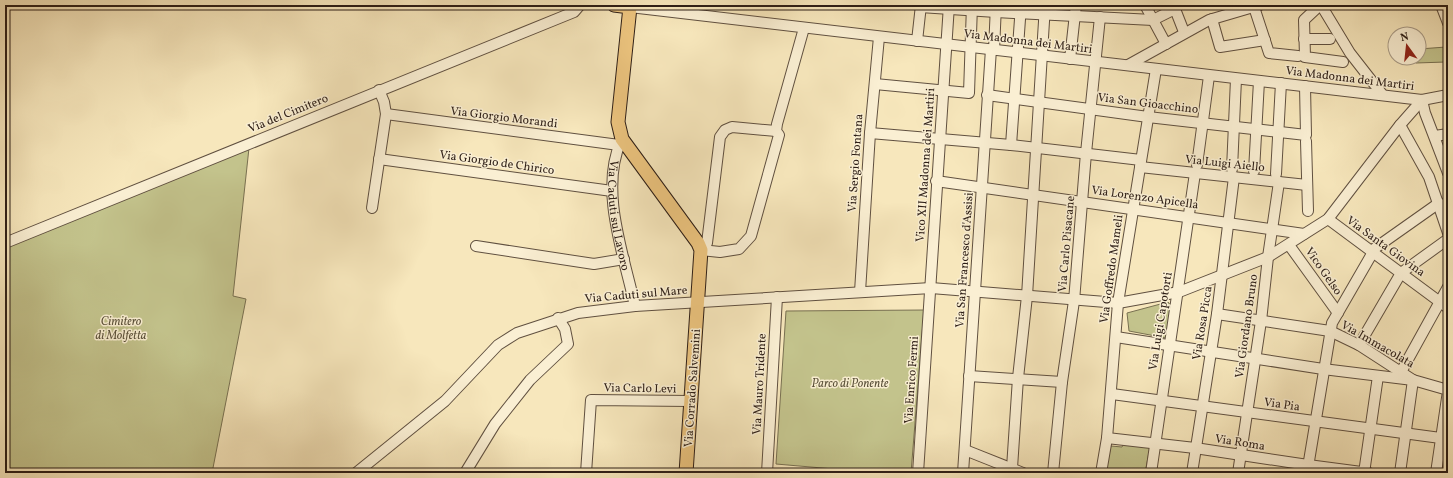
<svg xmlns="http://www.w3.org/2000/svg" width="1453" height="478" font-family="Vollkorn,serif">
<rect width="100%" height="100%" fill="#f7e7bc"/>
<filter id="stains"><feTurbulence type="fractalNoise" baseFrequency=".005" numOctaves="4"/><feColorMatrix values="0 0 0 0 .2 0 0 0 0 .09 0 0 0 0 .02 0 0 0 .5 -.17"/></filter>
<radialGradient id="worn" r=".72"><stop offset=".6" stop-color="#630" stop-opacity="0"/><stop offset="1" stop-color="#630" stop-opacity=".3"/></radialGradient>
<path fill="#c3c38c" stroke="#787051" d="M1446,47V62L1416,63L1415,58H1419V49Z
M249,148L233,296L246,299L212,473H5V246Z
M1168,302L1171,306L1166,338L1129,331L1127,313Z
M924,310L911,473H880L776,464L786,311Z
M1124,443L1150,447L1145,473H1105L1111,446L1122,447Z"/>
<g fill="none" stroke-linecap="round" stroke-linejoin="round">
<g stroke="#605040" stroke-width="12">
<g id="minor">
<path d="M631,5L630,7L1422,100L1448,95"/>
<path d="M1145,5L1166,44"/>
<path d="M1320,5L1304,20L1305,57L1343,62"/>
<path d="M1321,5L1350,53L1382,94"/>
<path d="M1441,5L1448,23"/>
<path d="M920,7L996,12L1153,20L1175,9L1184,32"/>
<path d="M1254,7L1269,53L1298,56"/>
<path d="M1212,19L1220,47L1265,40"/>
<path d="M1304,39H1330"/>
<path d="M917,41L921,5"/>
<path d="M994,50L996,5"/>
<path d="M1070,59L1076,5"/>
<path d="M1128,65L1209,20L1260,5"/>
<path d="M875,84L969,93L972,5"/>
<path d="M987,95L1148,117L1306,135L1305,86"/>
<path d="M1422,100L1425,113L1448,173"/>
<path d="M386,114L619,145"/>
<path d="M1400,125L1429,177L1448,233"/>
<path d="M870,133L1011,145L1141,160"/>
<path d="M1435,136L1448,134"/>
<path id="s1" d="M621,141C599,190 624,255 635,306"/>
<path d="M1306,141L1308,211"/>
<path d="M1011,145L1021,5"/>
<path d="M379,159L612,191"/>
<path d="M1197,165L1209,76"/>
<path d="M1140,167L1307,185"/>
<path d="M1232,169L1236,79"/>
<path d="M1254,171L1259,81"/>
<path d="M1276,174L1281,83"/>
<path d="M936,181L1304,234"/>
<path d="M372,208L386,114L384,102L379,90"/>
<path d="M1328,219L1448,308"/>
<path d="M5,243L574,12L580,5"/>
<path d="M1289,245L1338,313"/>
<path d="M476,246L594,264L624,259"/>
<path d="M701,250L720,252L739,249L751,236L779,135L776,131L777,124L804,28"/>
<path d="M701,250L707,243L720,137L725,130L732,127L776,131"/>
<path d="M1371,251L1439,203"/>
<path d="M860,292L870,133L879,37"/>
<path d="M1217,314L1330,331L1359,345L1413,380L1400,473"/>
<path d="M1116,337L1323,369L1413,380L1448,390"/>
<path d="M1359,345L1401,273L1448,239"/>
<path d="M1401,372L1448,287"/>
<path d="M969,376L1062,382"/>
<path d="M1112,394L1448,439"/>
<path d="M1107,438L1195,448L1308,465L1369,473"/>
<path d="M965,450L1023,473"/>
<path d="M1012,468L1018,378L1027,296L1045,5"/>
<path d="M356,473L445,401L498,345L517,333L578,313L635,306L931,288L1118,303L1179,292L1268,257L1328,219L1400,125L1422,100"/>
<path d="M465,473L495,424L530,380L568,344L565,329L558,318"/>
<path d="M586,473L591,400L690,401"/>
<path d="M767,473L777,297"/>
<path d="M918,473L949,5"/>
<path d="M963,473L991,49"/>
<path d="M1053,473L1062,382L1074,301L1086,153L1100,17"/>
<path d="M1101,473L1107,438L1118,303L1156,69"/>
<path d="M1151,473L1195,173"/>
<path d="M1192,473L1217,314L1234,177"/>
<path d="M1238,473L1261,321L1268,257L1279,182"/>
<path d="M1307,473L1332,323L1373,252"/>
<path d="M1364,473L1378,376"/>
<path d="M1436,473L1448,391"/>
</g>
</g>
<g stroke="#2d1e16" stroke-width="15">
<path id="major" d="M614,5L630,7L618,122L622,139L698,243L701,250L686,473"/>
</g>
<use href="#minor" stroke="#faefd3" stroke-width="10"/>
<use href="#major" stroke="#ecc47e" stroke-width="13"/>
</g>
<g text-anchor="middle" stroke-width="3" stroke-linejoin="round" paint-order="stroke">
<g font-size="12" fill="#2d1e16" stroke="#faefd3">
<text transform="translate(1028 41) rotate(7)" y="4">Via Madonna dei Martiri</text>
<text transform="translate(1350 78) rotate(7)" y="4">Via Madonna dei Martiri</text>
<text transform="translate(1148 103) rotate(7)" y="4">Via San Gioacchino</text>
<text transform="translate(288 113) rotate(-22)" y="4">Via del Cimitero</text>
<text transform="translate(504 117) rotate(7)" y="4">Via Giorgio Morandi</text>
<text transform="translate(497 162) rotate(8)" y="4">Via Giorgio de Chirico</text>
<text transform="translate(855 163) rotate(-86)" y="4">Via Sergio Fontana</text>
<text transform="translate(1225 163) rotate(6)" y="4">Via Luigi Aiello</text>
<text transform="translate(925 165) rotate(-86)" y="4">Vico XII Madonna dei Martiri</text>
<text transform="translate(1145 197) rotate(8)" y="4">Via Lorenzo Apicella</text>
<text dy="4" stroke="none"><textPath href="#s1" startOffset="76">Via Caduti sul Lavoro</textPath></text>
<text transform="translate(1066 244) rotate(-85)" y="4">Via Carlo Pisacane</text>
<text transform="translate(1386 246) rotate(36)" y="4">Via Santa Giovina</text>
<text transform="translate(964 260) rotate(-86)" y="4">Via San Francesco d'Assisi</text>
<text transform="translate(1111 269) rotate(-82)" y="4">Via Goffredo Mameli</text>
<text transform="translate(1324 271) rotate(55)" y="4">Vico Gelso</text>
<text transform="translate(636 294) rotate(-5)" y="4">Via Caduti sul Mare</text>
<text transform="translate(1160 321) rotate(-81)" y="4">Via Luigi Capotorti</text>
<text transform="translate(1202 323) rotate(-81)" y="4">Via Rosa Picca</text>
<text transform="translate(1246 326) rotate(-82)" y="4">Via Giordano Bruno</text>
<text transform="translate(1378 344) rotate(30)" y="4">Via Immacolata</text>
<text transform="translate(911 380) rotate(-86)" y="4">Via Enrico Fermi</text>
<text transform="translate(759 384) rotate(-87)" y="4">Via Mauro Tridente</text>
<text transform="translate(640 388) rotate(1)" y="4">Via Carlo Levi</text>
<text transform="translate(692 388) rotate(-86)" y="4">Via Corrado Salvemini</text>
<text transform="translate(1282 404) rotate(8)" y="4">Via Pia</text>
<text transform="translate(1240 442) rotate(9)" y="4">Via Roma</text>
</g>
<g font-size="12" font-style="italic" fill="#5a5039" stroke="#faefd3">
<text x="121" y="325">Cimitero<tspan x="121" dy="14">di Molfetta</tspan></text>
<text x="850" y="387">Parco di Ponente</text>
</g>
</g>
<rect width="1453" height="478" fill="none" stroke="#f7e7bc" stroke-width="20"/>
<rect x="6" y="6" width="1441" height="466" fill="none" stroke="#2d1e16" stroke-width="2"/>
<rect x="10" y="10" width="1433" height="458" fill="none" stroke="#2d1e16"/>
<g transform="translate(1407 46) rotate(345)"><circle r="19" fill="#faefd3" stroke="#a89b87"/>
<path d="M0-3L7 15L0 10L-7 15Z" fill="#8f2418"/>
<text y="-6" font-size="11" font-weight="bold" text-anchor="middle" fill="#2d1e16">N</text>
</g>
<rect width="100%" height="100%" filter="url(#stains)"/>
<rect width="100%" height="100%" fill="url(#worn)"/>
</svg>
